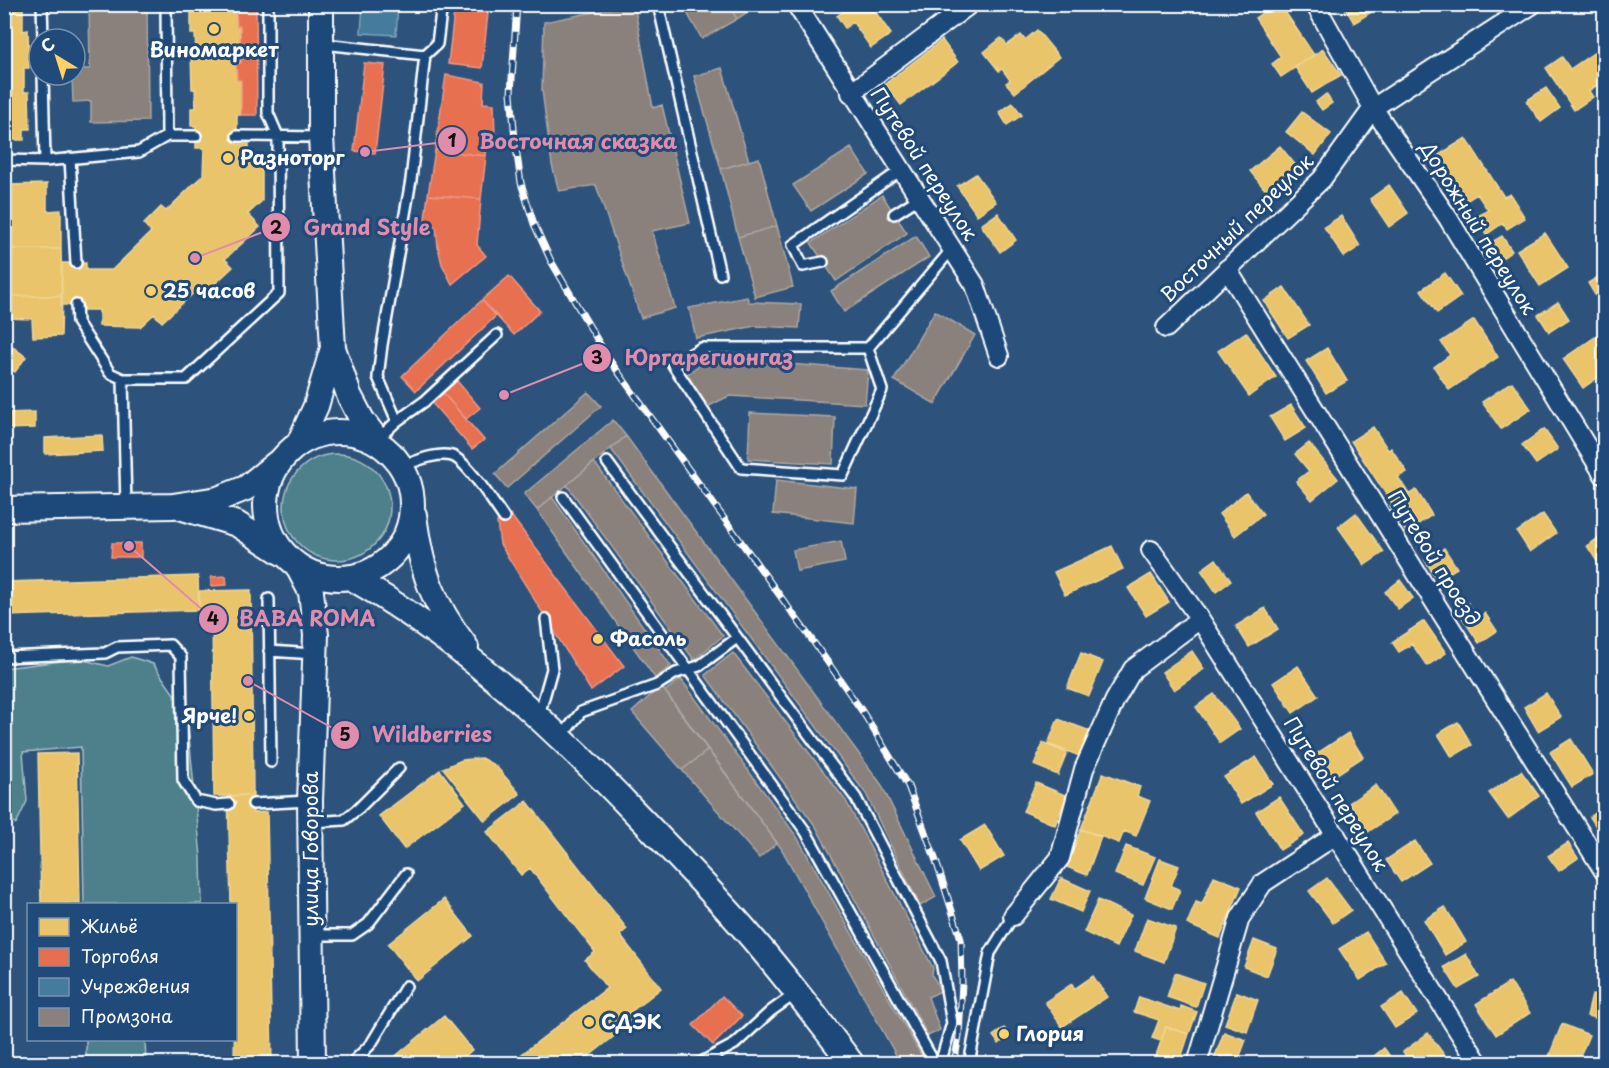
<svg xmlns="http://www.w3.org/2000/svg" width="1609" height="1068" font-family="'Playpen Sans',sans-serif">
<rect width="100%" height="100%" fill="#2d537c"/>
<filter id="ink" filterUnits="userSpaceOnUse"><feTurbulence type="fractalNoise" baseFrequency=".0167" numOctaves="2"/><feDisplacementMap in="SourceGraphic" scale="12" xChannelSelector="R" yChannelSelector="G"/><feConvolveMatrix kernelMatrix="1 2 1 2 8 2 1 2 1" color-interpolation-filters="sRGB"/></filter>
<g filter="url(#ink)">
<path fill="#4e808b" stroke="#a6c0c5" stroke-width="1.5" d="M284 507a53 53 0 1 1 106 0a53 53 0 1 1-106 0Z
M131,657L153,664L174,694L188,726L201,857L202,904H84L81,747L23,752L27,801L16,824L5,814L4,668L79,659L108,666Z
M86,1040H145L146,1063H86Z"/>
<path fill="#e9c46a" stroke="#f0d697" stroke-width="1.5" d="M4,4H28L23,5V31L28,30L29,68H24V92H29L30,129H24V140H4Z
M191,4H240V10H236L237,27L240,26L241,63H236L237,80H241V115H237V144H249V160L262,159V201L248,214L260,227L225,259L233,267L203,295L198,289L162,322L154,314L140,327L99,326V310H83V305H61L62,263H86V270H112L151,232L144,224L161,207L166,211L203,175L204,148H196V126H191V108H196L195,89H192L191,53H196L195,34H191Z
M853,4H870L891,34L871,48L853,22L845,28L837,16Z
M1275,4H1280L1314,55L1281,77L1272,64L1281,57L1255,18Z
M1343,4H1373L1376,9L1354,23Z
M1037,30L1059,57L1015,93L1006,83L1010,80L1002,69L999,71L984,52L1001,38L1007,45L1021,35L1025,40Z
M942,40L958,62L901,105L885,84Z
M1604,46V80L1589,91L1593,97L1574,110L1546,68L1562,57L1570,69Z
M1323,49L1341,75L1312,93L1295,67Z
M1546,88L1560,108L1541,122L1526,101Z
M1326,94L1332,103L1322,110L1316,102Z
M1013,103L1022,115L1007,125L999,112Z
M1302,112L1331,134L1315,155L1286,132Z
M1466,138L1504,197L1510,194L1525,218L1507,229L1503,223L1486,235L1475,218L1488,210L1477,194L1463,203L1434,158Z
M1280,146L1297,167L1267,192L1250,171Z
M976,174L996,202L977,215L957,186Z
M47,184V211L61,210V249H4V196H7V185Z
M1389,185L1408,213L1389,227L1370,199Z
M998,213L1016,240L1000,252L981,225Z
M1341,216L1360,246L1344,257L1324,227Z
M1545,233L1568,268L1540,286L1517,250Z
M1502,236L1512,251L1498,261L1487,245Z
M4,249H61L62,296H4Z
M1445,273L1461,296L1437,313L1421,290Z
M1603,274L1604,303L1601,305L1588,283Z
M1284,287L1309,325L1288,338L1264,301Z
M4,296H62L61,336L33,337L32,319L4,318Z
M1558,302L1569,319L1549,332L1538,315Z
M1474,320L1498,357L1449,390L1434,367L1450,355L1441,342Z
M1604,331V346L1598,351L1604,360V373L1583,388L1563,359Z
M1246,332L1276,377L1249,396L1218,351Z
M4,340L26,357L15,372L4,366Z
M1327,348L1347,381L1326,393L1306,361Z
M1512,382L1531,409L1501,429L1482,402Z
M1291,405L1306,428L1285,441L1270,417Z
M35,412V428L4,429V413Z
M1373,427L1388,450L1391,448L1407,472L1398,477L1409,494L1393,505L1351,441Z
M1544,429L1558,449L1536,464L1522,445Z
M102,435L103,451L45,454V438Z
M1309,443L1338,479L1312,500L1296,481L1309,471L1295,454Z
M1416,490L1432,515L1406,532L1390,506Z
M1246,492L1263,514L1235,536L1219,514Z
M1356,513L1384,552L1365,565L1338,527Z
M1543,514L1556,533L1530,552L1517,532Z
M1604,534V572L1587,546Z
M1112,546L1123,569L1065,595L1054,572Z
M1444,548L1457,568L1437,580L1425,560Z
M1216,559L1231,581L1216,592L1201,570Z
M1151,574L1169,602L1146,616L1128,588Z
M198,576L199,610L4,616V582Z
M1400,580L1413,598L1398,609L1385,592Z
M251,590L253,795L214,796L212,610H199V591Z
M1468,603L1478,618L1485,613L1497,631L1479,643L1457,610Z
M1265,608L1278,629L1249,647L1236,626Z
M1424,621L1446,653L1427,666L1412,644L1399,652L1392,642Z
M1192,651L1204,669L1174,690L1162,672Z
M1081,653L1103,662L1089,696L1067,688Z
M1298,666L1318,696L1293,713L1273,683Z
M1546,693L1561,717L1538,731L1524,707Z
M1214,694L1240,729L1220,743L1196,707Z
M1058,719L1090,731L1080,756L1048,744Z
M1458,722L1472,745L1452,757L1438,734Z
M1348,733L1363,757L1331,778L1316,754Z
M1571,739L1593,774L1572,787L1550,752Z
M1043,743L1067,753L1058,775L1034,765Z
M77,753L80,904H41L38,754Z
M1256,757L1273,784L1241,804L1224,777Z
M481,758L496,766L520,794L485,821L443,768L462,760Z
M440,770L465,803L404,849L379,816Z
M1521,771L1539,796L1508,819L1489,793Z
M1103,773L1140,787L1137,796L1150,801L1136,836L1124,831L1119,843L1081,829Z
M1036,783L1067,796L1055,825L1023,811Z
M1376,785L1395,814L1368,832L1349,803Z
M253,795V813L267,812L272,1064H234L236,904H231L228,796Z
M1279,797L1304,835L1280,850L1256,812Z
M527,801L627,929L620,935L661,988L627,1015L632,1022L579,1064H515L513,1061L607,988L585,960L595,952L530,868L521,875L487,832Z
M1604,807V839L1590,817Z
M985,825L1004,856L979,871L960,840Z
M1081,829L1101,837L1087,875L1067,867Z
M1415,841L1430,863L1401,882L1386,860Z
M1568,843L1578,858L1559,871L1548,856Z
M1126,846L1155,857L1143,885L1115,874Z
M1160,859L1179,866L1171,886L1180,890L1172,909L1145,898Z
M1214,876L1241,887L1220,938L1187,924L1196,902L1202,904Z
M1061,878L1090,891L1081,912L1051,899Z
M1327,878L1351,910L1333,923L1309,891Z
M444,899L473,936L417,981L388,944Z
M1098,900L1131,915L1116,947L1084,932Z
M1445,907L1466,942L1445,955L1424,920Z
M1147,918L1176,928L1164,962L1135,951Z
M1366,932L1386,963L1360,980L1339,949Z
M1254,940L1277,949L1267,976L1244,967Z
M1466,954L1479,977L1458,989L1444,967Z
M1175,973L1204,983L1196,1007L1167,997Z
M1093,976L1107,997L1062,1027L1045,1002L1072,984L1074,989Z
M1510,982L1530,1013L1496,1035L1476,1004Z
M1237,992L1258,1000L1247,1032L1225,1024Z
M1403,993L1417,1014L1395,1028L1381,1007Z
M1592,995L1604,997V1020L1587,1016Z
M1139,997L1180,1011L1181,1006L1197,1012L1189,1034L1166,1027L1161,1041L1152,1038L1159,1020L1134,1012Z
M444,1016L472,1050L456,1064H386Z
M1562,1024L1589,1035L1577,1064H1568L1549,1056Z
M1166,1027L1189,1034L1179,1064H1153Z
M1004,1028L1009,1035L999,1044L993,1036Z
M1224,1032L1246,1040L1237,1064H1212Z
M1428,1033L1451,1064H1430L1426,1058L1419,1064H1412L1403,1052Z
M1384,1048L1392,1059L1386,1064H1364Z"/>
<path fill="#e76f51" stroke="#ee9a85" stroke-width="1.5" d="M240,4H256L257,115H241V80H237L236,63H241L240,26L237,27L236,10H240Z
M455,4H489L482,68L448,64Z
M364,63L385,65L375,153L354,151Z
M446,75L484,82L483,103L494,104L495,139H487L486,156L435,150Z
M435,150L486,156L481,199L428,195Z
M428,195L481,199L477,245L486,256L452,284L442,264L438,247L436,227H424Z
M509,276L540,311L514,335L482,300Z
M482,300L496,316L416,391L402,376Z
M457,381L480,408L466,419L443,393Z
M443,393L484,440L472,449L432,403Z
M510,514L624,666L591,691L500,544L497,522Z
M112,543H141V557H111Z
M226,576L227,585L211,586V577Z
M722,996L742,1016L713,1045L693,1025Z"/>
<path fill="#457b9d" stroke="#7da3ba" stroke-width="1.5" d="M363,4H398L396,35L361,33Z"/>
<path fill="#8a817c" stroke="#ada7a3" stroke-width="1.5" d="M89,4H147L148,121L91,122V101L73,102L72,75H75V69H90Z
M634,4L653,108L662,105L690,223L652,231L675,308L641,318L596,185L559,191L552,165L542,90L544,22Z
M682,4H728L737,19L702,39Z
M728,4H760L737,19Z
M722,68L749,161L721,169L694,76Z
M851,148L868,174L811,211L793,185Z
M759,158L777,226L738,237L721,169Z
M882,195L907,233L836,281L811,243Z
M777,226L793,287L755,297L738,237Z
M916,236L929,257L844,312L831,291Z
M747,297L749,302L801,304L799,328L755,326L696,338L689,308Z
M935,311L975,335L935,404L894,380Z
M709,358L868,370L865,404L729,396L707,407L687,374Z
M588,392L601,406L507,488L495,474Z
M750,413L835,417L833,464L748,459Z
M613,420L626,436L537,510L524,494Z
M626,436L881,784L936,897L920,906L866,794L611,449Z
M594,462L723,636L694,660L567,485Z
M776,480L857,489L854,523L773,514Z
M552,497L671,666L655,678L537,510Z
M841,541L845,562L797,571L793,550Z
M733,653L846,801L933,968L932,975L941,991L928,997L940,1030L928,1036L816,827L705,675Z
M681,679L797,837L925,1062L922,1064H901L781,848L665,691Z
M661,686L708,750L682,770L632,712Z
M708,750L777,843L759,858L682,770Z"/>
<g fill="none" stroke-linecap="round" stroke-linejoin="round">
<g stroke="#fff" stroke-width="14">
<path id="lane" d="M42,4L43,39
M658,4L720,274
M323,44L425,55L437,44L442,4
M43,75L45,161L139,152L167,136L166,4
M167,136H196
M237,136L321,137
M70,158L76,263
M4,160L45,161
M894,214L919,198
M823,262L803,266L793,245L901,170
M76,305L77,322L110,373L123,379H186L279,293L278,136L268,113V4
M868,348L882,390L843,475L741,468L673,365L701,348H868L952,249
M123,379L126,506
M397,421L378,377L382,345L411,180L425,55
M379,438L397,421L425,401L497,335
M607,462L856,798L941,961L952,1023L940,1064
M402,466C417,461 436,452 452,456C466,460 495,505 504,518
M563,497L806,832L935,1064
M269,599L271,762
M269,651L314,654
M4,657L105,653L117,647L170,645L181,657L183,780L196,801L216,805L229,804
M539,715L552,669L546,619
M562,736L581,712L657,685L676,673L699,666L737,638
M253,804L308,801
M312,822L344,820L359,808L399,768
M312,935H352L368,924L406,874
M351,1064L371,1044L406,986
M698,1064L735,1044L771,1011L795,994
M969,1064L990,953L1013,916"/>
</g>
<g stroke="#fff" stroke-width="22">
<path id="street" d="M796,4L975,285L999,356
M1315,4L1373,108L1448,218L1604,475
M851,93L970,4
M1227,269L1432,598L1604,871
M1166,328L1322,179L1373,108L1533,4
M1151,550L1200,619L1479,1064
M1013,916L1060,858L1084,769L1115,700L1133,669L1200,619
M1197,1064L1240,918L1263,883L1336,835"/>
</g>
<g stroke="#fff" stroke-width="28">
<path id="secondary" d="M321,4V137L333,348L349,395L362,420L377,440
M266 505a73 73 0 1 1 146 0a73 73 0 1 1-146 0Z
M300,441L316,406L333,348
M183,508L237,524L282,553
M4,509L173,506L218,499L246,488L277,463
M414,515C421,570 432,603 466,647
M297,565L311,592L316,635L310,801L313,1064
M350,577C453,635 541,716 623,800C665,843 708,887 747,932C784,975 818,1019 852,1064"/>
</g>
<use href="#lane" stroke="#1f4a7a" stroke-width="9"/>
<use href="#street" stroke="#1f4a7a" stroke-width="18"/>
<use href="#secondary" stroke="#1f4a7a" stroke-width="24"/>
<g stroke="#fff" stroke-width="7">
<path id="rail" d="M517,4L511,93L515,140L521,183L534,224L551,261L608,358L812,640L862,711L908,786L936,861L961,939L962,983L959,1036L954,1064"/>
</g>
<use href="#rail" stroke="#1f4a7a" stroke-width="4.5" stroke-dasharray="14" stroke-linecap="butt"/>
</g>
</g>
<g fill="#ffd166" stroke="#1f4a7a" stroke-width="2">
<circle cx="214" cy="29" r="6"/>
<circle cx="228" cy="158" r="6"/>
<circle cx="151" cy="291" r="6"/>
<circle cx="598" cy="639" r="6"/>
<circle cx="249" cy="716" r="6"/>
<circle cx="589" cy="1022" r="6"/>
<circle cx="1004" cy="1034" r="6"/>
</g>
<g text-anchor="middle" stroke-width="6" stroke-linejoin="round" paint-order="stroke">
<g font-size="20" font-weight="bold" fill="#fff" stroke="#1f4a7a" text-anchor="start">
<text x="214" y="57" text-anchor="middle">Виномаркет</text>
<text x="240" y="165">Разноторг</text>
<text x="163" y="298">25 часов</text>
<text x="610" y="646">Фасоль</text>
<text x="237" y="723" text-anchor="end">Ярче!</text>
<text x="601" y="1029">СДЭК</text>
<text x="1016" y="1041">Глория</text>
</g>
<g font-size="20" fill="#fff" stroke="#1f4a7a">
<text transform="translate(924 164) rotate(57)" y="7">Путевой переулок</text>
<text transform="translate(1237 228) rotate(-44)" y="7">Восточный переулок</text>
<text transform="translate(1478 228) rotate(58)" y="7">Дорожный переулок</text>
<text transform="translate(1434 558) rotate(58)" y="7">Путевой проезд</text>
<text transform="translate(1336 794) rotate(58)" y="7">Путевой переулок</text>
<text transform="translate(311 849) rotate(-90)" y="7">улица Говорова</text>
</g>
</g>
<path fill="none" stroke="#e08cad" stroke-width="2" d="M365 152L452 141M195 258L276 227M504 395L597 358M129 546L213 619M248 681L345 735"/>
<g fill="#e08cad" stroke="#1f4a7a" stroke-width="2">
<circle cx="365" cy="152" r="6"/>
<circle cx="195" cy="258" r="6"/>
<circle cx="504" cy="395" r="6"/>
<circle cx="129" cy="546" r="6"/>
<circle cx="248" cy="681" r="6"/>
<circle cx="452" cy="141" r="15"/>
<circle cx="276" cy="227" r="15"/>
<circle cx="597" cy="358" r="15"/>
<circle cx="213" cy="619" r="15"/>
<circle cx="345" cy="735" r="15"/>
</g>
<g font-size="18" text-anchor="middle" font-weight="bold" fill="#111">
<text x="452" y="147">1</text>
<text x="276" y="234">2</text>
<text x="597" y="364">3</text>
<text x="213" y="625">4</text>
<text x="345" y="741">5</text>
</g>
<g font-size="21" text-anchor="middle" font-weight="bold" fill="#e08cad" stroke="#1f4a7a" stroke-width="6" stroke-linejoin="round" paint-order="stroke">
<text x="578" y="149">Восточная сказка</text>
<text x="367" y="235">Grand Style</text>
<text x="709" y="365">Юргарегионгаз</text>
<text x="307" y="626">BABA ROMA</text>
<text x="432" y="742">Wildberries</text>
</g>
<rect width="1609" height="1068" fill="none" stroke="#1f4a7a" stroke-width="24"/>
<rect x="12" y="12" width="1585" height="1044" fill="none" stroke="#fff" stroke-width="2" filter="url(#ink)"/>
<rect x="27" y="903" width="210" height="138" fill="#1f4a7a" stroke="#7992af" stroke-width="1.5"/>
<rect x="39" y="918" width="30" height="18" fill="#e9c46a" stroke="#7992af" stroke-width="1.5"/>
<text x="81" y="933" font-size="18" fill="#ffffff">Жильё</text>
<rect x="39" y="948" width="30" height="18" fill="#e76f51" stroke="#7992af" stroke-width="1.5"/>
<text x="81" y="963" font-size="18" fill="#ffffff">Торговля</text>
<rect x="39" y="978" width="30" height="18" fill="#457b9d" stroke="#7992af" stroke-width="1.5"/>
<text x="81" y="993" font-size="18" fill="#ffffff">Учреждения</text>
<rect x="39" y="1008" width="30" height="18" fill="#8a817c" stroke="#7992af" stroke-width="1.5"/>
<text x="81" y="1023" font-size="18" fill="#ffffff">Промзона</text>
<g transform="translate(57 57) rotate(322)"><circle r="28" fill="#1f4a7a" stroke="#7992af" stroke-width="1.5"/>
<path d="M0-4.5L10 22L0 15L-10 22Z" fill="#ffd166"/>
<text y="-9" font-size="16" font-weight="bold" text-anchor="middle" fill="#ffffff">С</text>
</g>
</svg>
